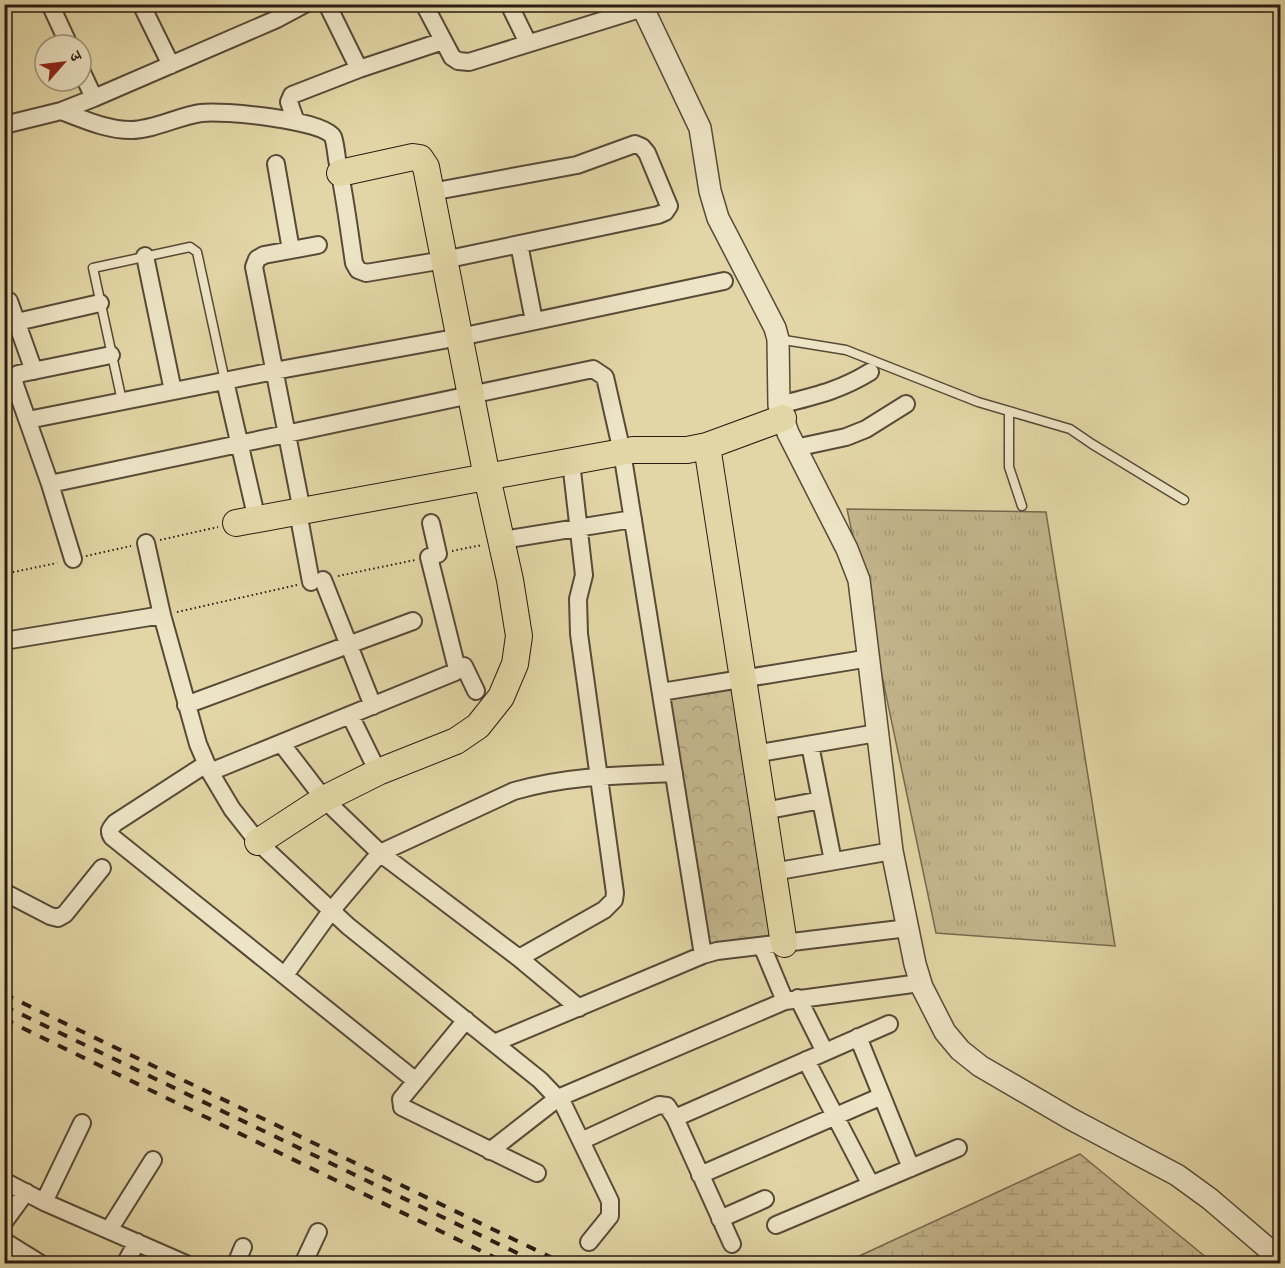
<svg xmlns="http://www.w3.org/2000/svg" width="1285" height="1268" font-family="Cardo,'Noto Serif Devanagari',serif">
<defs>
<pattern id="grass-tufts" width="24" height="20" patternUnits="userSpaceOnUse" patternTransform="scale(1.5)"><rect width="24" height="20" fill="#c4b68d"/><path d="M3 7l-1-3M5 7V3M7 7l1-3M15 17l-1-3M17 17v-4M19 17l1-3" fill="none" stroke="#a99c79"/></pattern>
<pattern id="forest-crowns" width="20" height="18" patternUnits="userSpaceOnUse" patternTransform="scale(1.5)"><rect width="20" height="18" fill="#c4b68d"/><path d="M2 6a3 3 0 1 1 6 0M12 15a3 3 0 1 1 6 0" fill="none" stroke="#a99c79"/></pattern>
<pattern id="wetland-marsh" width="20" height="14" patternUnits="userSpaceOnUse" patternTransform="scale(1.5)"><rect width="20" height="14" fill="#c4b68d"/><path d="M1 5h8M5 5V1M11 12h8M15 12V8" fill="none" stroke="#a99c79"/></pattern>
</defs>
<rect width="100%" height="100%" fill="#e3d6a6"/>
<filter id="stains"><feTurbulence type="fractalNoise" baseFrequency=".00333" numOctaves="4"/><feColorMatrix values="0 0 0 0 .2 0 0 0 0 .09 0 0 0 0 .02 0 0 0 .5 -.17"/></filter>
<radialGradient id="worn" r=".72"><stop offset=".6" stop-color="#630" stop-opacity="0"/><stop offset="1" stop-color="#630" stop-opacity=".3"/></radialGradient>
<path fill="url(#grass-tufts)" stroke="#776950" stroke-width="1.5" d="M847,509L1046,512L1115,946L936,933Z"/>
<path fill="url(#forest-crowns)" stroke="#776950" stroke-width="1.5" d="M743,678L784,944L703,955L661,692Z"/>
<path fill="url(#wetland-marsh)" stroke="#776950" stroke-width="1.5" d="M1080,1154L1213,1263H844Z"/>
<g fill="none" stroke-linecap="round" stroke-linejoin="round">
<g stroke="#584a38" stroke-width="11">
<path id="service" d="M778,339L846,350L978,402L1070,429L1092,444L1184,500
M122,401L93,268L190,247L197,252L225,381
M1009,411V467L1022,506"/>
</g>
<g stroke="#584a38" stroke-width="20">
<path id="minor" d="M50,4L69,45
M141,4L171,65
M327,4L359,69
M424,4L452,57L458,61L469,62L643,8
M509,4L528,43
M81,70L94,98
M61,111C83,119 106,130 131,130C153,130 179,116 201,113C221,110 325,120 333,137C336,145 336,156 338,164C345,197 349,230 354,263L358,270L366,273L444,260L658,215L665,212L669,206L647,153L642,147L635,144L577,165L431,192
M296,122L289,102L292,95L359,69L443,41
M4,125L61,111L94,98L277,19L305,4
M276,164L291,250
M519,244L534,321
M145,256L173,391
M9,301L34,371
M17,322L100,303
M225,381L257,520
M779,405C814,396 839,391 870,372
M28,420L274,371L460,337L724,281
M795,448L846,437L866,429L906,404
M50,484L593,369L605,377L622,452L703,955
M302,511L254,267L257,259L264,255L318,245
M298,512L311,582
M431,523L438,554
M502,540L633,519
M146,543L162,615L198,744L210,772L232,809L258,842L348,926L540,1080L563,1104L610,1201V1216L589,1242
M73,559L50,484L15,385L14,378L18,374L111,355
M323,580L373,706
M4,641L162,615
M457,669L464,666L476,691
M661,692L870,658
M186,705L413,621
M350,715L378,772
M281,743L324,799L380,853L519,958L579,1008
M810,745L833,861
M754,754L877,733
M206,764L115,823C110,829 108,831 112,837L416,1081
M210,772L455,672L457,669L429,557
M764,811L821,800
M773,872L892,851
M4,892L50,916L58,918L65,914L102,868
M762,946L785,1001
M519,958L604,910L614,900L615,893L579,634L578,599L584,575L571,462
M285,975L331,911L380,853L514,791C566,776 620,775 674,773
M798,998L825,1052
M466,1020L401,1099L402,1107L537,1173
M858,1037L911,1168
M494,1043L703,955L717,951L908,928
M806,1060L871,1185
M675,1118L889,1024
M581,1141L659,1105L667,1106L675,1118L732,1244
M490,1151L558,1098L785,1001L920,983
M700,1175L882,1096
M4,1181L44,1202L186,1264
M44,1202L82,1123
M720,1219L765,1199
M4,1222L26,1192
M776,1225L958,1148
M109,1230L153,1160
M4,1241L41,1264
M125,1264L137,1242
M236,1264L243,1247
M303,1264L318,1232"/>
</g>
<g stroke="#584a38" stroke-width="24">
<path id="tertiary" d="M641,4L700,128L710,191L718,218L775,328L778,339L779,405L783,418L788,433L847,549L859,580L892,851L915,964L922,987L945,1032L960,1050L980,1066L1071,1119L1177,1175L1210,1199L1280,1259"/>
</g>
<g stroke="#2a1c13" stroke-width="28">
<path id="primary" d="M707,446L784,944
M236,523L633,450H687L707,446L783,418
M258,842L324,799L378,772L456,741L478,726L501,697L515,664L519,636L510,580L487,477L426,167L420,158L413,157L340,173"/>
</g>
<path stroke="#2a1c13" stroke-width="2" stroke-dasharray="1.5 3" stroke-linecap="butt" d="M160,540L218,527
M452,551L482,545
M86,556L131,546
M4,574L57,563
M338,576L415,560
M177,612L297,585"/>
<use href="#service" stroke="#ede4c5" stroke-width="8"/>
<use href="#minor" stroke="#ede4c5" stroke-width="16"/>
<use href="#tertiary" stroke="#ede4c5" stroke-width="21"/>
<use href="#primary" stroke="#e3d6a6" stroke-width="26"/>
<path stroke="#2a1c13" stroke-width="4" stroke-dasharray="10 10" stroke-linecap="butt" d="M4,994L565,1264
M4,1006L540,1264
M4,1019L508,1264"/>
</g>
<rect width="1285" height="1268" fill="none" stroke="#e3d6a6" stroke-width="24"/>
<rect x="6" y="6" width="1273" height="1256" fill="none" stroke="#2a1c13" stroke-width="3"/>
<rect x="12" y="12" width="1261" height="1244" fill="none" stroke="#2a1c13" stroke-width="1.5"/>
<g transform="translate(63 63) rotate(62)"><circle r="28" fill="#ede4c5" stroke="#9f947e" stroke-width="1.5"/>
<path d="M0-4.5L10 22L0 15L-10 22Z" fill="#8f2418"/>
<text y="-9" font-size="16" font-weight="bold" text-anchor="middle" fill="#2a1c13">उ</text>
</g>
<rect width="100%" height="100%" filter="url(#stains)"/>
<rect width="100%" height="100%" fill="url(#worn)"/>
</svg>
